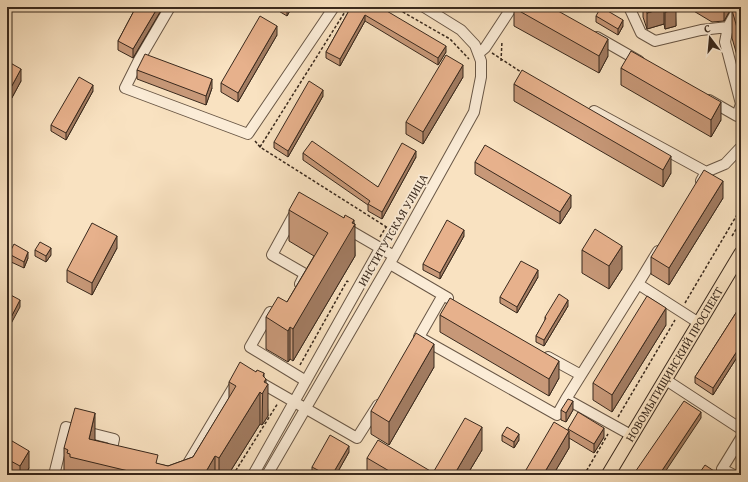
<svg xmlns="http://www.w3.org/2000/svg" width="748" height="482" font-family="'Gentium Book Plus',serif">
<rect width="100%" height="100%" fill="#f9e2c1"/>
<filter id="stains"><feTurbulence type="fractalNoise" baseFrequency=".005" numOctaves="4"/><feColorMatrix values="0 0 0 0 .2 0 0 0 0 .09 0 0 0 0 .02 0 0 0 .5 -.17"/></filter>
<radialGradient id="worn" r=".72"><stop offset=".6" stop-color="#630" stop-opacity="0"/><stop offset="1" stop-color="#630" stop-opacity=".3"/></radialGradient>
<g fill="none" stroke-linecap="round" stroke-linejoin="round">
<g stroke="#695746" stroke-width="12">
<path id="minor" d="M170,7L139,60L125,88L248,134L334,7
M629,7L641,33L655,41L701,30L728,27L739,7
M597,37L639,61
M479,53L485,48L512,7
M709,100L737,116L741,104L725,42L728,27
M594,111L706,172L701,181
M706,172L725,164L741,147
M295,213L272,255L305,274L300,284
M344,227L394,256
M658,251L638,284L699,323
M390,264L448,298
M443,295L419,337L557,415L566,399L631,435
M275,315L270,312L250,347L306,381
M548,357L581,375L566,399
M581,375L638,284
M256,380L357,438L378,405
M666,380L741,429
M183,467L187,465L236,383
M54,475L66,427L114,439L110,458
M253,475L381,247
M267,475L394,256L474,112L481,77V61L475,45L461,30L424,7
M734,475L722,469L741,438"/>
</g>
<g stroke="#39291d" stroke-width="15">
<g id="major">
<path id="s1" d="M608,475L741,253"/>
</g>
</g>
<path stroke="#39291d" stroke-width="1.5" stroke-dasharray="3 2" stroke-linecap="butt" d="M394,7L450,39L469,59
M492,53L521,72
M501,61L502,41
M255,141L260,147L396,233
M260,147L348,7
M732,236L741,221
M380,237L386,227
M685,303L741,208
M300,365L347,281L350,283
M618,417L675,320
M233,475L278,403
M584,475L608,434"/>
<use href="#minor" stroke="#fbecd7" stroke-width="10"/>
<use href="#major" stroke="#f9e2c1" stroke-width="13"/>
</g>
<path fill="#c79878" stroke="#39291d" d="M136,7H163L133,58L118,50V41Z
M272,7H292L287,16Z
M351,7L446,52L438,65L365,21L340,66L326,58V52Z
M643,7H675L676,26L665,29L664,24L647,29L643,17Z
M687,7H732L724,21L712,22Z
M741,7V78L740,74V66L732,38V10Z
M514,8L608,56L599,73L514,26Z
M596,16L623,26L618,35L596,22Z
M277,35L238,102L221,92V83Z
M7,61L21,81L8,105L7,104Z
M621,68L721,120L711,137L621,85Z
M137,70L212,88L206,105L137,79Z
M463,77L423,144L406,134V122Z
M514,84L671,173L663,187L514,101Z
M93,91L66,140L51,131V125Z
M323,96L288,157L274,148V142Z
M303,153L378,187L416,157L382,219L368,211V205L303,160Z
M475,162L571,207L560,224L475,174Z
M723,198L669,285L651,274V257Z
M289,210L344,218L354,223L355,256L293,361L290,359L288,362L266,349V317L287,302L314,256L289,241Z
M464,236L440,279L423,270V264Z
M117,248L92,295L67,282V270Z
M35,250L51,255L46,262L35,256Z
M582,250L622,269L609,289L582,273Z
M9,254L28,258L24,268L9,261Z
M538,277L517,313L500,303V297Z
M741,305V351L713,395L695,383V377Z
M568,306L544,346L536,342V336L545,321V317Z
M440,315L559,378L549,396L440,332Z
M666,325L612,412L593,400V383Z
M434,367L389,445L371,434V411Z
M256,372L264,377L266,384L268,416L262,425L260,424L228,475H64V448L95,440L158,464L168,466L193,457L229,398V382Z
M561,410H573L566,422L561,420Z
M568,429L604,437L594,453L569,438V448L553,475H523L568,430Z
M502,435L519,440L514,448L502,441Z
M7,438L29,468L25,475H7Z
M482,450L467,475H434V471Z
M349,452L336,475H316L312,473V467Z
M367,458L432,475H367Z"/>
<path fill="#a27c62" stroke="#39291d" d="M158,7H163L133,58V49Z
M287,7H292L287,16Z
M724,7H732L724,21Z
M664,8V24L647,29V13Z
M676,10V26L665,29V12Z
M365,15V21L340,66V59Z
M623,20V26L618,35V29Z
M277,26V35L238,102V93Z
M608,39V56L599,73V56Z
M446,46V52L438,65V58Z
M463,65V77L423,144V132Z
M21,69V81L8,105V93Z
M212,79V88L206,105V96Z
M93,85V91L66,140V133Z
M323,90V96L288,157V151Z
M721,102V120L711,137V120Z
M416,151V157L382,219V212Z
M671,156V173L663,187V170Z
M723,181V198L669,285V268Z
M571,195V207L560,224V212Z
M354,220V227L355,224V256L293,361V329Z
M464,230V236L440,279V273Z
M117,236V248L92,295V283Z
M622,246V269L609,289V266Z
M51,248V255L46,262V256Z
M28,252V258L24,268V262Z
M538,270V277L517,313V307Z
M20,300V307L7,331V325Z
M568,300V306L544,346V340Z
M666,308V325L612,412V395Z
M290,327V359L288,362V331Z
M434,344V367L389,445V422Z
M741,345V351L713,395V388Z
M559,361V378L549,396V379Z
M264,373V382L266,379V387L268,384V416L262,425L263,376Z
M260,392V424L228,475H219V458Z
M573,401V410L566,422V413Z
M701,412V418L663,475H659Z
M95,413V445L89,439Z
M482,427V450L467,475H454Z
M604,428V437L594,453V444Z
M569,431V448L553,475H543Z
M519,434V440L514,448V442Z
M349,446V452L336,475H332Z
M29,451V468L25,475H20V466Z
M215,456V475H204Z"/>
<path fill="#e7b18c" stroke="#39291d" d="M136,7H158L133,49L118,41Z
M351,7H380L446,46L438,58L365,15L340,59L326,52Z
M515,7H551L608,39L599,56L514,8Z
M601,7L623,20L618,29L596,16Z
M645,7H675L676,10L665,12L664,8L647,13Z
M741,7V42L732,10Z
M260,16L277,26L238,93L221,83Z
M631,51L721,102L711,120L621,68Z
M145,54L212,79L206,96L137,70Z
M446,55L463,65L423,132L406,122Z
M7,61L21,69L8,93L7,92Z
M522,70L671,156L663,170L514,84Z
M79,77L93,85L66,133L51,125Z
M309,81L323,90L288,151L274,142Z
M312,141L378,187L402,143L416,151L382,212L368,204L370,201L303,153Z
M485,145L571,195L560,212L475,162Z
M704,170L723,181L669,268L651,257Z
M299,192L344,218L345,215L354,220L352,223L355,224L293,329L290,327L288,331L266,317L278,297L287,302L328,233L289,210Z
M447,220L464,230L440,273L423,264Z
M92,223L117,236L92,283L67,270Z
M595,229L622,246L609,266L582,250Z
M40,242L51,248L46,256L35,250Z
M14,244L28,252L24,262L9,254Z
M521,261L538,270L517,307L500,297Z
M7,293L20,300L7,325Z
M559,294L568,300L544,340L536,336L546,318L545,317Z
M647,296L666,308L612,395L593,383Z
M450,298L559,361L549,379L440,315Z
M741,305V345L713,388L695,377Z
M416,333L434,344L389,422L371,411Z
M240,362L256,372L257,370L264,373L263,376L266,379L264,382L268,384L262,394L260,392L219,458L215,456L204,475H145L70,457V454L67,453L68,450L64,448L75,408L95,413L89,439L158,455L156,463L168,466L193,457L236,386L229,382Z
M568,399L573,401L566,413L561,410Z
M684,401L701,412L659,475H633Z
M578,412L604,428L594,444L568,429Z
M465,418L482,427L454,475H440L434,471Z
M554,422L569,431L543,475H523Z
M507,427L519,434L514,442L502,435Z
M330,435L349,446L332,475H327L312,467Z
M7,438L29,451L20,466L7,459Z
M378,440L432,472L431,475H396L367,458Z
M705,465L720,475H698Z"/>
<g text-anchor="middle" stroke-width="3.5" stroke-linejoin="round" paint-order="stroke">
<g font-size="12" fill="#39291d" stroke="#fbecd7">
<text transform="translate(393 230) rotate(-60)" y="4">ИНСТИТУТСКАЯ УЛИЦА</text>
<text dy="4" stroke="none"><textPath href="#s1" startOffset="129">НОВОМЫТИЩИНСКИЙ ПРОСПЕКТ</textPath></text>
</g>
</g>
<rect width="748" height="482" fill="none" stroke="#f9e2c1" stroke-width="24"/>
<rect x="8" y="8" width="732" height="466" fill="none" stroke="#39291d" stroke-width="2"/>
<rect x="12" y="12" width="724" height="458" fill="none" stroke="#39291d"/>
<g transform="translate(710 38) rotate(344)" stroke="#fbecd7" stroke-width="3" paint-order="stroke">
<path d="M0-3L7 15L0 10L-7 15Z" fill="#39291d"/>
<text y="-6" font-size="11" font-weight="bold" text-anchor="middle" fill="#39291d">С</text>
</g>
<rect width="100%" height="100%" filter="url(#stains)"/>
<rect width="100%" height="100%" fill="url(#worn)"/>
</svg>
